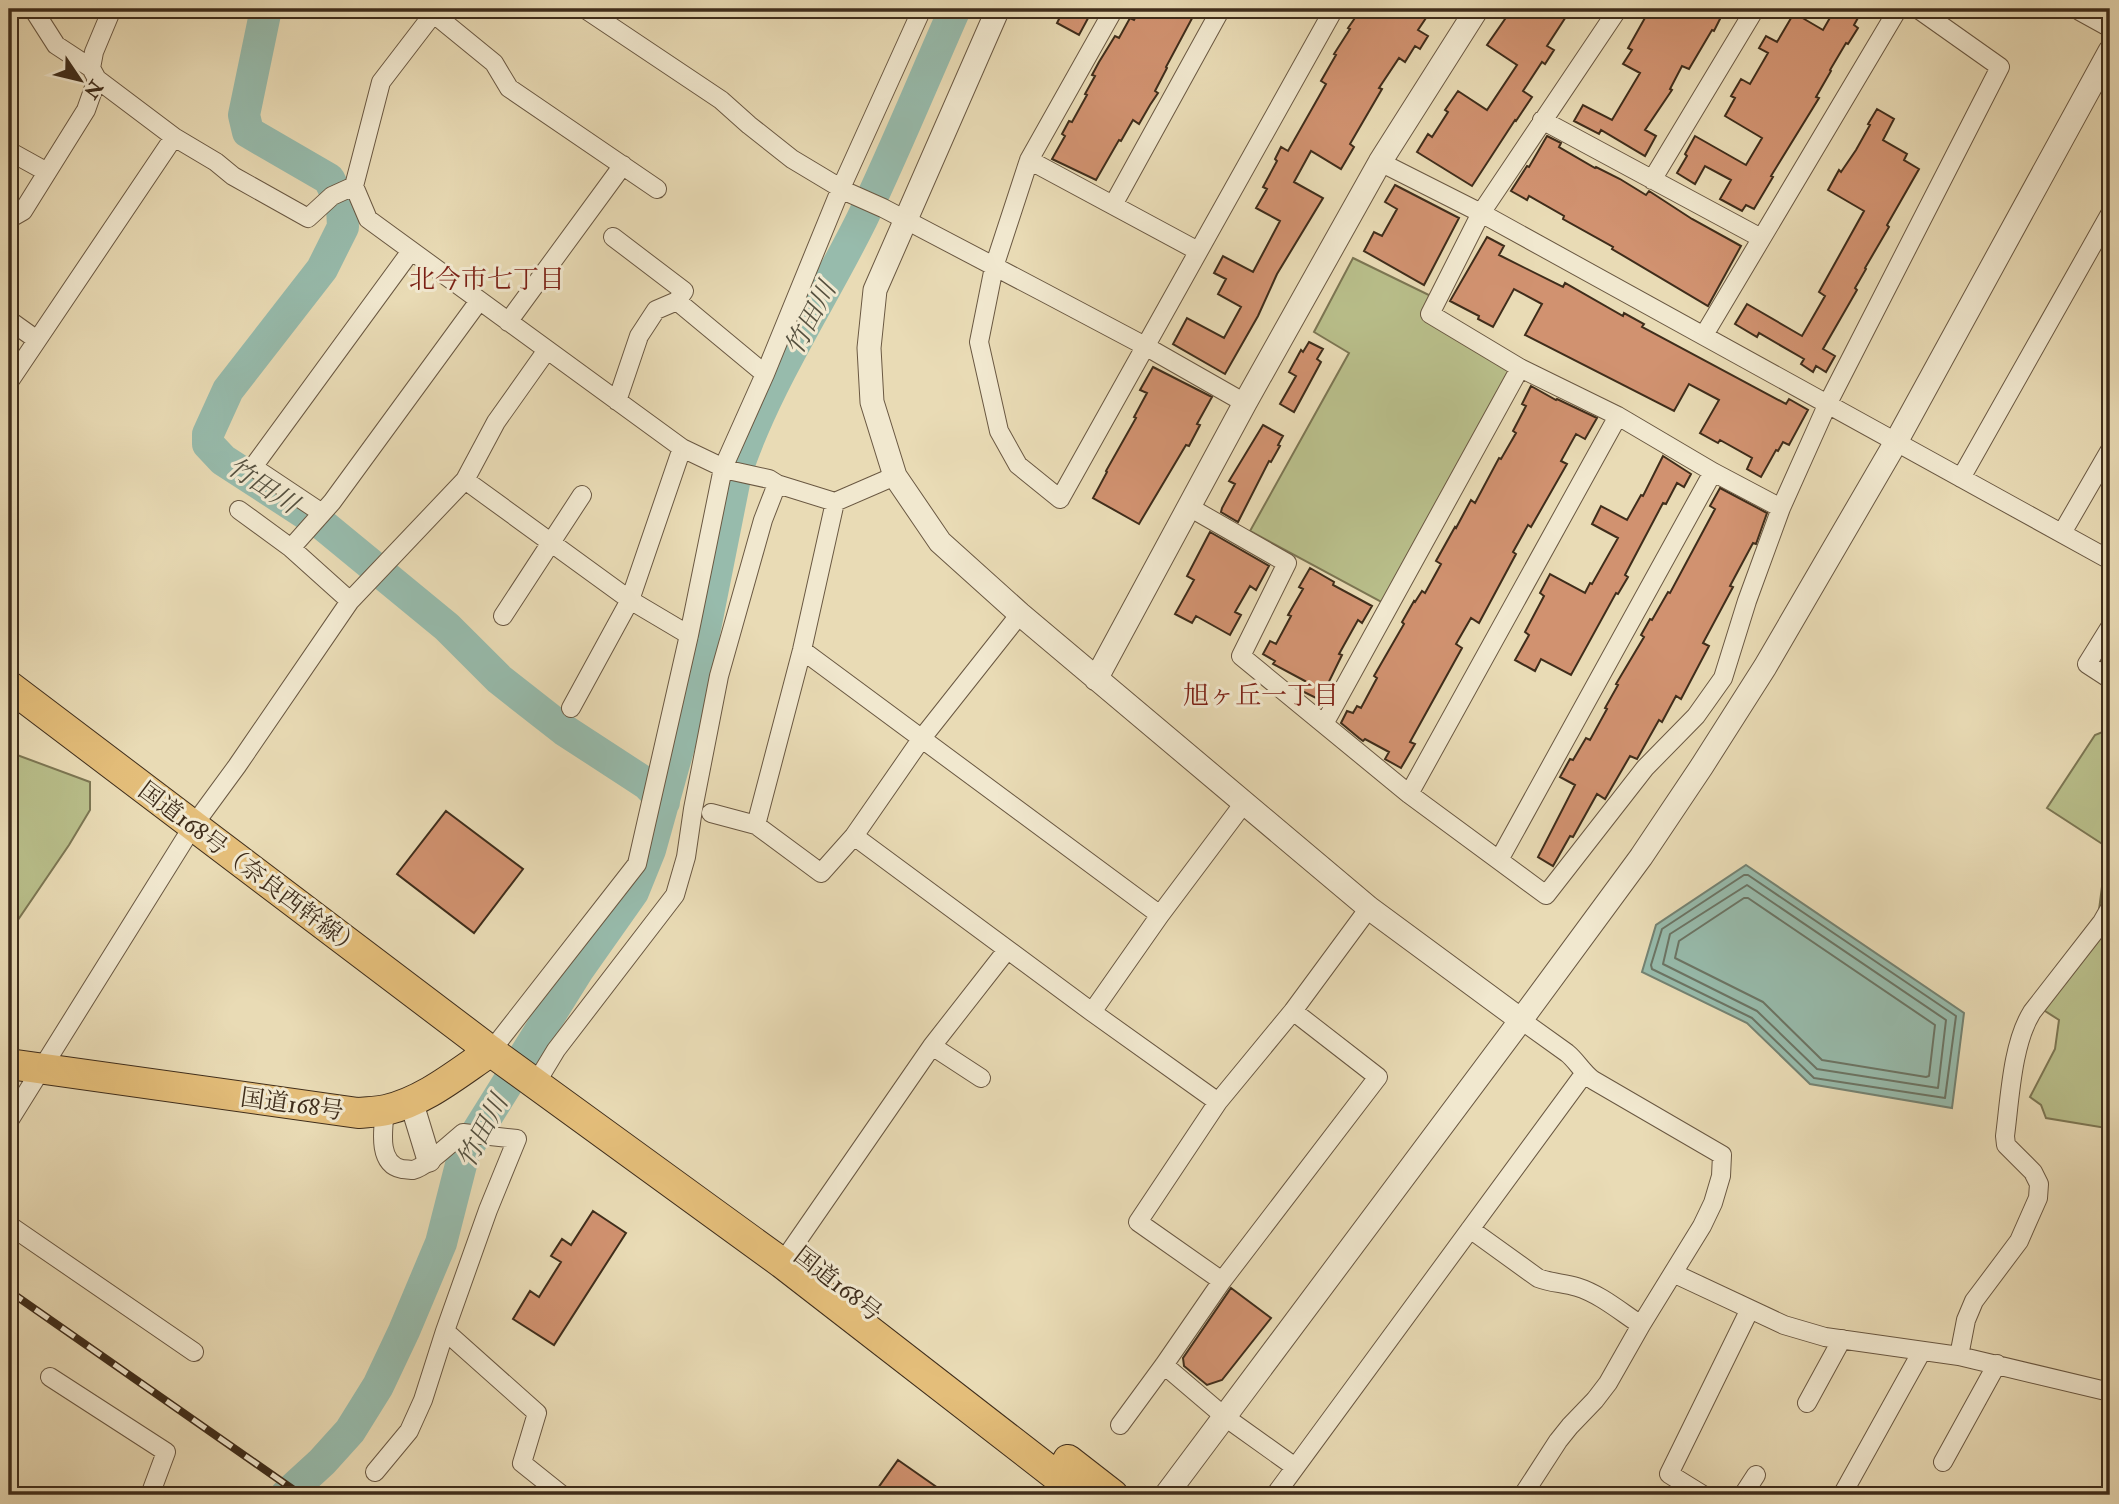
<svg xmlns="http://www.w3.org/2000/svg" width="2119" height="1504" font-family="'IM FELL Double Pica','Noto Serif JP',serif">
<rect width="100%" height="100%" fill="#e9dbb5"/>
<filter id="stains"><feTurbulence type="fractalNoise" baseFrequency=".00286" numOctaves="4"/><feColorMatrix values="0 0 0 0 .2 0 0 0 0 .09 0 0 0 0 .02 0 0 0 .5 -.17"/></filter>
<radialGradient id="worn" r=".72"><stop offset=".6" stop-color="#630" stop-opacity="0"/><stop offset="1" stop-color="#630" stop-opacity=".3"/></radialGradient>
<path fill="#b9bf8b" stroke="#7c7653" stroke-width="2" d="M1353,258L1433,297L1425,317L1516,368L1385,604L1250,531L1349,353L1314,332Z
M2110,729V849L2047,808L2095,735Z
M9,752L90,782V810L69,845L9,933Z
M2110,860V1125L2106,1128L2046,1118L2041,1105L2030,1097L2055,1049L2059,1020L2031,1002L2090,931L2099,910L2103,879Z"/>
<path fill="#97bbac" stroke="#748272" stroke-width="2" d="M1746,865L1964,1013L1952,1108L1810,1084L1747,1023L1642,972L1656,925Z"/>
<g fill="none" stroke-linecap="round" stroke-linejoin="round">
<path stroke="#6b7464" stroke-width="2" d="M1744,875H1748L1956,1016L1945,1098L1814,1078L1752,1018L1652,969L1651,965L1662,929Z
M1747,885L1946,1020L1938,1088L1817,1069L1757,1011L1663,964L1670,934Z
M1744,898H1748L1935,1025L1929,1076L1926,1077L1822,1060L1763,1002L1675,958L1679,941Z"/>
<path stroke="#97bbac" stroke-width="32" d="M266,9L244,115L248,132L329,179L342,206L343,227L322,269L228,390L208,434V444L223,460L323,525L447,627L499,679L564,730L647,784L664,802
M286,1495L322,1462L350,1431L378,1386L404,1331L441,1243L464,1153L578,970L633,892L650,850L688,714L736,473C766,383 820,304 862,219C895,150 924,79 955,9"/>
</g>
<path fill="#d19270" stroke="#3f2d1b" stroke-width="2" d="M1064,9H1093L1079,35L1057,23Z
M1140,9H1197L1166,67L1167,68L1155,91L1158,93L1150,105L1139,124L1133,120L1121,141L1119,140L1096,180L1052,159L1065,136L1062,134L1069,121L1072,122L1087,95L1085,94L1095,76L1092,75L1099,62L1115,36L1119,38L1130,18L1134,20Z
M1367,9H1432L1418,30L1428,36L1420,49L1415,46L1405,62L1399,58L1379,88L1382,89L1350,144L1354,147L1341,169L1311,151L1294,182L1323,198L1277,274L1258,316L1225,374L1173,344L1187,318L1224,338L1241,307L1218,294L1226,279L1214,273L1223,256L1253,272L1280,221L1256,208L1267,189L1263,187L1277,161L1275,159L1281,147L1288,151L1326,84L1321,81L1336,55L1334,54L1350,29L1348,28L1357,15L1361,17Z
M1512,9H1571L1547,46L1554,50L1545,64L1542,62L1523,91L1532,97L1516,121L1515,120L1472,186L1417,152L1428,134L1432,137L1448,112L1445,110L1458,91L1487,110L1517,65L1487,45Z
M1650,9H1725L1714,31L1712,30L1689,69L1682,66L1670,89L1672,90L1645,130L1656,136L1645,156L1601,130L1599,134L1574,121L1583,105L1612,120L1640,73L1623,64L1632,50L1628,48Z
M1835,9H1863L1854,25L1858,28L1848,44L1846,43L1830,70L1831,71L1816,97L1819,98L1771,176L1773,177L1754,209L1746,205L1742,211L1720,199L1731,180L1705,166L1695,184L1677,173L1687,156L1685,154L1695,136L1746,165L1762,138L1725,116L1735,98L1731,96L1741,79L1750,84L1768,53L1759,48L1766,36L1777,42L1794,13L1823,30Z
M1877,109L1894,119L1883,140L1907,154L1904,160L1919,169L1887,225L1889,227L1865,268L1866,269L1855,288L1857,290L1823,349L1835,356L1826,372L1816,366L1813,372L1801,364L1804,359L1759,333L1757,337L1735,324L1747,304L1802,336L1825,296L1819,292L1864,211L1828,190L1839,170L1841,172L1856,150L1870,125L1868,124Z
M1547,136L1561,143L1559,147L1595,168L1596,167L1620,179L1646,195L1649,191L1692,219L1741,246L1708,306L1612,249L1613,247L1563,219L1564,216L1529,196L1527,200L1511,191L1527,166L1529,167Z
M1395,185L1459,218L1424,285L1364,251L1374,232L1382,236L1397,209L1385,202Z
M1487,237L1504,246L1499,255L1563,287L1565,283L1623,316L1624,313L1644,324L1642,327L1786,404L1789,399L1808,410L1789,445L1783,442L1778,451L1776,450L1761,477L1747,469L1752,458L1720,440L1718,443L1700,433L1719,400L1689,384L1674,411L1525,335L1542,304L1514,289L1493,327L1478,319L1479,316L1450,301Z
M1309,342L1323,349L1317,359L1321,362L1294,412L1280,404L1296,376L1289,372L1301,350L1303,352Z
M1153,367L1212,397L1197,424L1200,425L1189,446L1186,445L1139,524L1093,498L1107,472L1106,471L1136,418L1134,417L1147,393L1140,390Z
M1531,386L1556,400L1557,399L1597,418L1585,439L1576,434L1561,461L1567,464L1531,527L1528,525L1513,552L1516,554L1479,623L1471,618L1456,644L1462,648L1410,742L1415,744L1401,768L1385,759L1389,752L1365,739L1363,741L1359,738L1341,723L1347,711L1353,713L1357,706L1361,708L1377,678L1374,676L1404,624L1402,622L1414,601L1415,602L1422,591L1425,593L1441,564L1436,561L1455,527L1456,528L1471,500L1475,503L1499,458L1501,459L1516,433L1513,431L1526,406L1522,404Z
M1263,425L1283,436L1278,445L1280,446L1271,462L1269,461L1238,522L1221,512L1222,508L1235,484L1229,481Z
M1663,456L1691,474L1684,487L1677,483L1666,504L1663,503L1625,575L1628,577L1618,594L1616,593L1571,675L1541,659L1535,671L1515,660L1529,635L1525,632L1544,596L1540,593L1550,574L1585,593L1590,583L1592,584L1618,538L1592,524L1601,506L1627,520L1641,495L1643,496Z
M1720,488L1767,513L1756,544L1753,543L1730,586L1733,587L1703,643L1709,646L1681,699L1676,696L1662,722L1659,720L1637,759L1630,756L1605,799L1597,794L1573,837L1570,836L1553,866L1538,857L1575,785L1560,777L1570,759L1573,760L1586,738L1590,740L1607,709L1605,708L1618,685L1616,684L1644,637L1641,635L1650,619L1652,620L1668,592L1670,593L1715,509L1710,506Z
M1210,532L1269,566L1256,590L1250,586L1235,612L1241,615L1230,635L1196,616L1192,623L1175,614L1194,580L1187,576Z
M1310,568L1334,582L1333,585L1372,606L1362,623L1358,620L1339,654L1342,655L1320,700L1300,690L1305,681L1273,664L1275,661L1263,654L1270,641L1276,644L1291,616L1288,615L1303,589L1299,587Z
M446,811L523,869L474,933L397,874Z
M593,1211L626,1233L554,1345L513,1319L530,1291L539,1297L561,1262L551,1256L562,1239L571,1245Z
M1231,1288L1271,1318L1222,1380L1207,1385L1184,1366L1183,1358Z
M898,1460L948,1495H873Z"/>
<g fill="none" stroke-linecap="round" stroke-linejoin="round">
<g stroke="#6a5842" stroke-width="20">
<path id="minor" d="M33,9L56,45L91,68
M112,9L94,52L91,68L97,79L174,137L216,162L233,176L308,218L332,196L354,186
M437,9L381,82L354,186L368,219L682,448L728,470L769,479L777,484L835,502L895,476
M585,9L721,100L749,125L792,159L847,192L883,208L1045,293L1145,346L1245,403
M1114,9L1029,160L994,267L979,342L999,431L1018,465L1060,499L1334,9
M1618,9L1481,213L1430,314L1520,368L1618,416L1713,472L1781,508
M434,14L494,63L509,88L657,189
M1542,120L1761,238
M9,151L47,172
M1029,160L1198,251
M1380,162L1481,213L2110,560
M1652,180L1755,9
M1113,205L1221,9
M9,219L23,211L86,110L97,79
M613,237L684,291L677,301
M9,320L37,340
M508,322L623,165
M1704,335L1898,9
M9,382L174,137
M617,401L639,336L656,310L677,301L765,374
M1961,478L2110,214
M465,480L630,600L689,635
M835,502L802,650L756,825L821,873L854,836L922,738L1020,614
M1189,507L1287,563L1241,656L1409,794L1546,895L1645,768L1696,716L1723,678L1747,601L1781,508L1828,403L2000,67L1918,9
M239,510L291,548L350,601
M322,513L253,467L411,251
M2062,533L2110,450
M291,548L332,502L479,301
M503,616L582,495
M2110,627L2087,664L2110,679
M802,650L1160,915L1092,1012
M571,708L630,600L682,448
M1324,724L1520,368
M1409,794L1618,416
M711,813L756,825
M854,836L1092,1012L1218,1102
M1499,860L1713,472
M1160,915L1244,803
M1521,1020L1567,1053C1577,1061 1582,1072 1593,1080L1722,1155L1721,1176L1713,1203L1702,1226L1641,1325L1608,1383L1595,1400L1570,1426L1558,1441L1523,1495
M932,1046L981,1078
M491,1051L637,864L689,635L723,468L765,374L841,188L922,9
M536,1083L556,1050L675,895L686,857L693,809L719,676L763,520L777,484
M385,1110C383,1129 377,1164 402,1169C403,1169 412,1170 413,1170C426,1167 452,1142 463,1133L517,1139L488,1210L445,1331L537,1413L522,1463L562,1495
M9,1121L193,826L237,766L350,601L465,480L496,422L547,350
M9,1225L194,1352
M1470,1229L1538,1278C1551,1283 1564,1283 1577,1287C1600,1294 1621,1312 1641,1325
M782,1263L932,1046L1007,950
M1673,1273L1784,1325L1825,1337L1959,1356L2110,1392
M1222,1281L1138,1222L1218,1102L1293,1011L1369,908
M1959,1356L1966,1320L1974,1301L2019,1241L2038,1198L2039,1184L2033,1172L2006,1145L2005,1136C2010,1098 2012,1044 2032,1012L2102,922L2110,908
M1164,1365L1225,1417L1295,1467
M50,1377L166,1452L150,1495
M1807,1403L1842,1339
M1120,1425L1164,1365L1222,1281L1378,1077L1293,1011
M1943,1462L1997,1364
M375,1472L409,1431L423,1400L445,1331
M1275,1495L1584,1074
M1703,1495L1669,1474L1750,1309
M1743,1495L1756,1475
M1842,1495L1922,1351"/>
</g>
<g stroke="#6a5842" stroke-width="25">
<path id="tertiary" d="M998,9L875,290L869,348L872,402L895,476L940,542L1020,614L1369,908L1521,1020
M2081,9L2110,25
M1096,679L1245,403L1380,162L1477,9
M411,1101L429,1160
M1166,1495L1521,1020L1641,857L1702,766L1765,667L1896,442L2110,51"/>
</g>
<g stroke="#3f2d1b" stroke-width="32">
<path id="trunk" d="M9,686L500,1058L782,1263L1081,1495
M9,1064L358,1113C367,1112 377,1112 386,1110C425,1101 458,1073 491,1051
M1068,1460L1113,1495"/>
</g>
<use href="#minor" stroke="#f1e8cf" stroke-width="18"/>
<use href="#tertiary" stroke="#f1e8cf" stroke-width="23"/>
<use href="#trunk" stroke="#e4be7a" stroke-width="30"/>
<g stroke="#3f2d1b" stroke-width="8">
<path id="rail" d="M9,1291L301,1495"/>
</g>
<use href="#rail" stroke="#f1e8cf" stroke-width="5" stroke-dasharray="16" stroke-linecap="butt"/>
</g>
<g text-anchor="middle" stroke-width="6" stroke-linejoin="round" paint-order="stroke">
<g font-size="24" fill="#3f2d1b" stroke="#f1e8cf">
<text transform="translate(250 869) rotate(37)" y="8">国道168号（奈良西幹線）</text>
<text transform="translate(292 1104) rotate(8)" y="8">国道168号</text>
<text transform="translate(838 1284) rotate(38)" y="8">国道168号</text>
</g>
<g font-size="26" fill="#7a1f14" stroke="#f1e8cf">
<text x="487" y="288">北今市七丁目</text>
<text x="1261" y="704">旭ヶ丘一丁目</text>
</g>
<g font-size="26" font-style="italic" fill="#55503f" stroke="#f1e8cf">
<text transform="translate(810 318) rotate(-62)" y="9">竹田川</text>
<text transform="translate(263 485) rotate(33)" y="9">竹田川</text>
<text transform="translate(482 1131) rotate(-62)" y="9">竹田川</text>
</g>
</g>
<rect width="2119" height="1504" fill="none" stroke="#e9dbb5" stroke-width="35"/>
<rect x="10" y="10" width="2098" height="1483" fill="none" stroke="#3f2d1b" stroke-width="3.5"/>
<rect x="18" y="18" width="2084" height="1469" fill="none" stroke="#3f2d1b" stroke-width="2"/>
<g transform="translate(80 80) rotate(125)" stroke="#f1e8cf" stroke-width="5" paint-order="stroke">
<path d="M0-5L12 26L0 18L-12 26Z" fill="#3f2d1b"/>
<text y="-10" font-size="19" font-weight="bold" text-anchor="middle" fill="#3f2d1b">N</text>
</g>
<rect width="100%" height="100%" filter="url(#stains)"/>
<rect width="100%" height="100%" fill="url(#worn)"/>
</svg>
